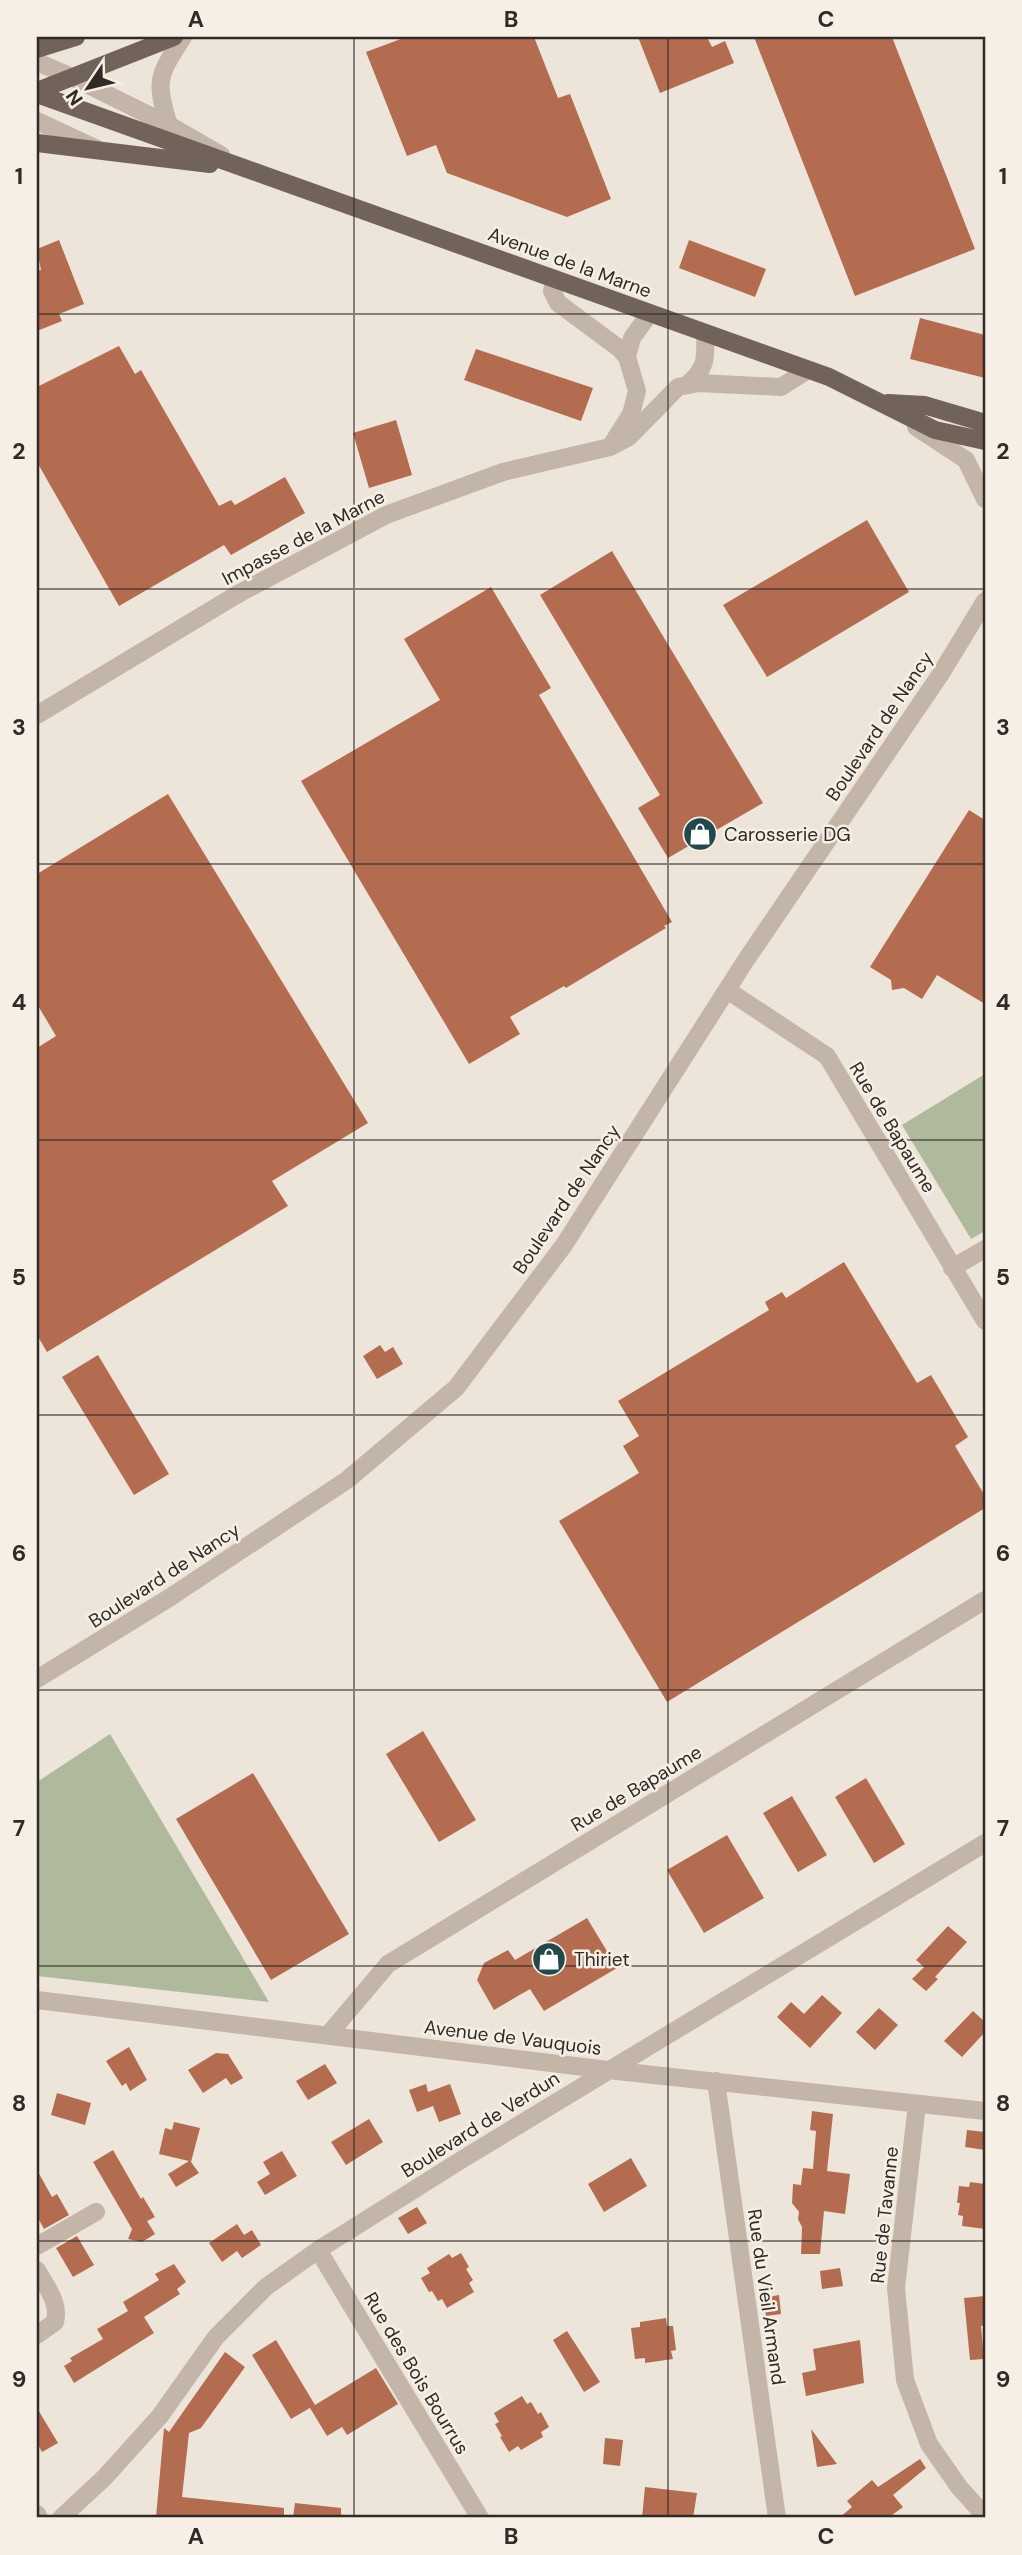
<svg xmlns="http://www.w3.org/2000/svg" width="1022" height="2555" font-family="'DM Sans',sans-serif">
<rect width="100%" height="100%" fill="#ede5da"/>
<path fill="#afba9c" d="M985,1074V1231L971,1239L902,1125Z
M110,1734L269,2002L37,1976V1782Z"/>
<path fill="#b46c51" d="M406,37H534L558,98L570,94L611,199L567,217L447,173L436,145L407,156L366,52Z
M638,37H707L712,47L725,41L734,63L660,93Z
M754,37H892L975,249L855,296Z
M59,240L84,304L59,314L62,321L37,331V271L41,270L37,249Z
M689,240L766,269L755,297L679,268Z
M920,318L985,335V378L910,359Z
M119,346L135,374L141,370L219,506L231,500L235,505L285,477L305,513L231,555L224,545L119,606L37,462V387Z
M476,349L593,388L581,421L464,380Z
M396,420L412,475L369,488L353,433Z
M867,520L909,592L767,677L723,605Z
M612,551L763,803L668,858L638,808L660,795L540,595Z
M491,587L551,688L539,695L672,922L664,926L666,928L566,988L564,986L510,1017L520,1034L469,1064L301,781L440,700L404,639Z
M168,794L368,1123L272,1181L288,1206L47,1352L37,1335V1048L56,1036L37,1004V874Z
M969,810L985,820V1004L937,975L922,999L904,988L892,990L891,980L870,967Z
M844,1262L917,1383L931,1375L968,1437L955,1446L985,1496V1508L667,1702L559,1521L639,1473L623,1446L639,1436L618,1401L769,1310L765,1302L782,1292L786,1298Z
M380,1345L385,1352L393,1347L403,1364L377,1379L363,1356Z
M98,1355L169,1474L134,1495L62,1377Z
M423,1731L476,1820L439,1842L386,1754Z
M253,1773L349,1934L271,1980L176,1819Z
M866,1778L905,1844L874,1863L835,1797Z
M792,1796L827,1855L798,1872L763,1813Z
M727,1835L764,1898L704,1933L667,1870Z
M587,1918L617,1968L544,2011L530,1989L494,2010L477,1980L484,1963L508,1950L515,1960Z
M948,1926L967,1942L935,1977L938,1979L926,1991L912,1979L924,1967L916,1960Z
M822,1995L842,2013L810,2048L777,2017L791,2002L804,2014Z
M879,2008L898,2025L875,2050L856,2032Z
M973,2011L985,2022V2032L962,2057L944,2041Z
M129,2047L147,2080L130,2091L126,2083L122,2086L106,2061Z
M216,2053L228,2054L243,2078L231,2085L226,2078L203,2093L188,2070Z
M325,2064L337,2083L308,2100L296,2081Z
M426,2084L428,2092L450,2084L461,2114L439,2122L433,2106L417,2112L409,2090Z
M57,2093L91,2103L85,2125L51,2115Z
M812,2111L833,2114L827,2171L850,2174L845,2214L824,2211L820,2254H801L802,2227L798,2219L799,2212L792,2203L793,2184L801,2185L803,2168L813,2169L816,2131L810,2130Z
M369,2119L383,2142L346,2165L331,2142Z
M174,2122L200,2128L191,2162L199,2173L176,2187L168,2174L189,2161L159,2154L165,2128L172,2130Z
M967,2130L985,2132V2150L965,2147Z
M113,2150L141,2199L143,2197L155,2217L147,2221L155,2234L142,2242L128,2239L132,2229L93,2162Z
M282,2151L297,2176L265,2195L257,2182L270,2174L263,2162Z
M631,2158L647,2186L604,2212L588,2184Z
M37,2170L52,2197L57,2194L69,2215L44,2229L37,2216Z
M970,2182L985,2184V2229L962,2226L963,2216L958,2215L960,2203H957L959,2186L969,2187Z
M417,2207L427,2223L408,2234L398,2218Z
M237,2224L244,2235L252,2230L261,2245L242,2258L237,2251L222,2262L209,2243Z
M77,2236L94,2265L73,2277L56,2248Z
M461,2253L469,2267L466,2269L473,2280L469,2283L474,2292L447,2308L442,2299L438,2301L432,2291L429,2292L421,2278L430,2273L427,2268L449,2254L452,2258Z
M174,2264L186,2282L177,2289L180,2294L144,2317L154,2333L74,2383L64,2366L72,2361L70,2358L103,2339L97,2329L128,2311L123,2302L159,2280L155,2274Z
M840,2268L843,2286L822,2289L820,2271Z
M779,2295L781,2314L766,2316L763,2298Z
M985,2296V2325L981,2326L984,2359L970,2360L964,2298Z
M666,2318L667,2326H673L676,2350L671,2351L673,2359L645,2363V2358L635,2359L631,2328L640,2327V2322Z
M567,2331L600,2382L584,2392L553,2340Z
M276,2340L315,2405L291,2419L252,2355Z
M860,2340L864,2383L806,2396L802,2373L816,2370L813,2349Z
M225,2352L245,2367L201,2428L189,2433L182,2497L284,2508V2518L156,2517L164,2428L169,2432Z
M376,2368L398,2404L347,2435L342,2427L327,2436L310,2408Z
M522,2396L527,2404L531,2402L538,2414L541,2412L549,2427L541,2432L543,2437L521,2450L518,2446L509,2452L500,2437L502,2436L495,2424L499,2422L494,2413Z
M37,2408L58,2443L42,2452L37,2443Z
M811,2429L837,2464L817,2467Z
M605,2438L623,2440L620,2466L603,2464Z
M920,2459L926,2468L893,2495L903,2507L888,2518H839L852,2507L847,2501L872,2480L878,2487Z
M645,2487L697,2493L693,2518H642Z
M295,2503L341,2508V2518H293Z"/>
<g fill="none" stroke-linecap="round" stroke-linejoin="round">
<path stroke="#c3b5a8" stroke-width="18" d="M183,37C159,75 154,80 169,125L221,155
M37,62L72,77L169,125
M37,121L97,149
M555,279L552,291L558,303L620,349L627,357L637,391L631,414L610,447L629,437L678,387L698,383L781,387L808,370
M627,357L632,338L650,313
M687,385C707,368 706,358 705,333
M916,427L966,460L985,499
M37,715L238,594L386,515L503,472L610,447
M727,990L827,1056L985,1321
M952,1268L985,1249
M37,1679L169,1598L347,1480L456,1388L564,1245L744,963L940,675L985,601
M37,2000L608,2070L985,2111
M328,2035L388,1964L985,1600
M716,2081L777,2518
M917,2104L896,2288L905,2380L929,2444L959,2487L985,2516
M37,2246L96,2212
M318,2250L480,2518
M37,2270C46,2287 60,2302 55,2322L37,2335
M37,2514L39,2518
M61,2518L105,2477L160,2416L216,2337L266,2287L318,2250L466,2157L985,1843"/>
<path stroke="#71625a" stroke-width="18" d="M37,49L76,37
M37,91L174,37
M37,94L829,377L935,430L985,441
M37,143L210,164
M888,403L924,405L985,423"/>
</g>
<path fill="none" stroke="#312a27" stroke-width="2" stroke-opacity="0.55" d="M354,37V2518M668,37V2518M37,314H985M37,589H985M37,864H985M37,1140H985M37,1415H985M37,1690H985M37,1966H985M37,2241H985"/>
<defs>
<g id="shop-disc" transform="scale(1.75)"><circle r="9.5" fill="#22484c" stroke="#f6efe5"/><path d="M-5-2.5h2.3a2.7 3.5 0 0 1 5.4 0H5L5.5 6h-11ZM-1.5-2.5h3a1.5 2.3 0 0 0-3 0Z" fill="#fff"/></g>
</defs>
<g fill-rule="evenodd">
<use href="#shop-disc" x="700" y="834"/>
<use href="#shop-disc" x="549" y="1959"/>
</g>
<g text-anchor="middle" stroke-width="5" stroke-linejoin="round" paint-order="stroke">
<g font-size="19" fill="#312a27" stroke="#f6efe5">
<text transform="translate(570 262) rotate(20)" y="7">Avenue de la Marne</text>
<text transform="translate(303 537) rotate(-28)" y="7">Impasse de la Marne</text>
<text transform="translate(879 726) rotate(-56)" y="7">Boulevard de Nancy</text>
<text transform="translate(893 1127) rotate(59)" y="7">Rue de Bapaume</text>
<text transform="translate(566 1199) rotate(-56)" y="7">Boulevard de Nancy</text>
<text transform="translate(164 1575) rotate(-33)" y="7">Boulevard de Nancy</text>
<text transform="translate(636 1788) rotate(-31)" y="7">Rue de Bapaume</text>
<text transform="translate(513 2037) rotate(7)" y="7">Avenue de Vauquois</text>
<text transform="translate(480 2124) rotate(-32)" y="7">Boulevard de Verdun</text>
<text transform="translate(884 2215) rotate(-84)" y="7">Rue de Tavanne</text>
<text transform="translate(767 2297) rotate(82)" y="7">Rue du Vieil Armand</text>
<text transform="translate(417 2373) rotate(59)" y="7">Rue des Bois Bourrus</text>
</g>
<g font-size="19" fill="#312a27" stroke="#f6efe5" text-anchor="start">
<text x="724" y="841">Carosserie DG</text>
<text x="574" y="1966">Thiriet</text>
</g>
</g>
<rect width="1022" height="2555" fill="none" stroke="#f6efe5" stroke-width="77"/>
<g transform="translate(88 88) rotate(235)" stroke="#f6efe5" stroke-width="5" paint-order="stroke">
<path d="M0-5L12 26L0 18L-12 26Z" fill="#312a27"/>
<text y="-10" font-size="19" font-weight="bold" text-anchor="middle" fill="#312a27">N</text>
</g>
<rect x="38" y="38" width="946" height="2478" fill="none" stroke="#312a27" stroke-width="2.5"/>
<g font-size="23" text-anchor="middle" font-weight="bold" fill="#312a27">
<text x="196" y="27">A</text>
<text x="511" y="27">B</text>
<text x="826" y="27">C</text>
<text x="19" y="184">1</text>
<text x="1003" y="184">1</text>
<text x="19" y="459">2</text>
<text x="1003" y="459">2</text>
<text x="19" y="735">3</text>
<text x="1003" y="735">3</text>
<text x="19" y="1010">4</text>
<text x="1003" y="1010">4</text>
<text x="19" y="1285">5</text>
<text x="1003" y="1285">5</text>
<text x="19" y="1561">6</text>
<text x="1003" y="1561">6</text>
<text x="19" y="1836">7</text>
<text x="1003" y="1836">7</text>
<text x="19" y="2111">8</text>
<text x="1003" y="2111">8</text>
<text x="19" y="2387">9</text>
<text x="1003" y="2387">9</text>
<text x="196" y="2544">A</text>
<text x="511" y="2544">B</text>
<text x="826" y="2544">C</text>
</g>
</svg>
